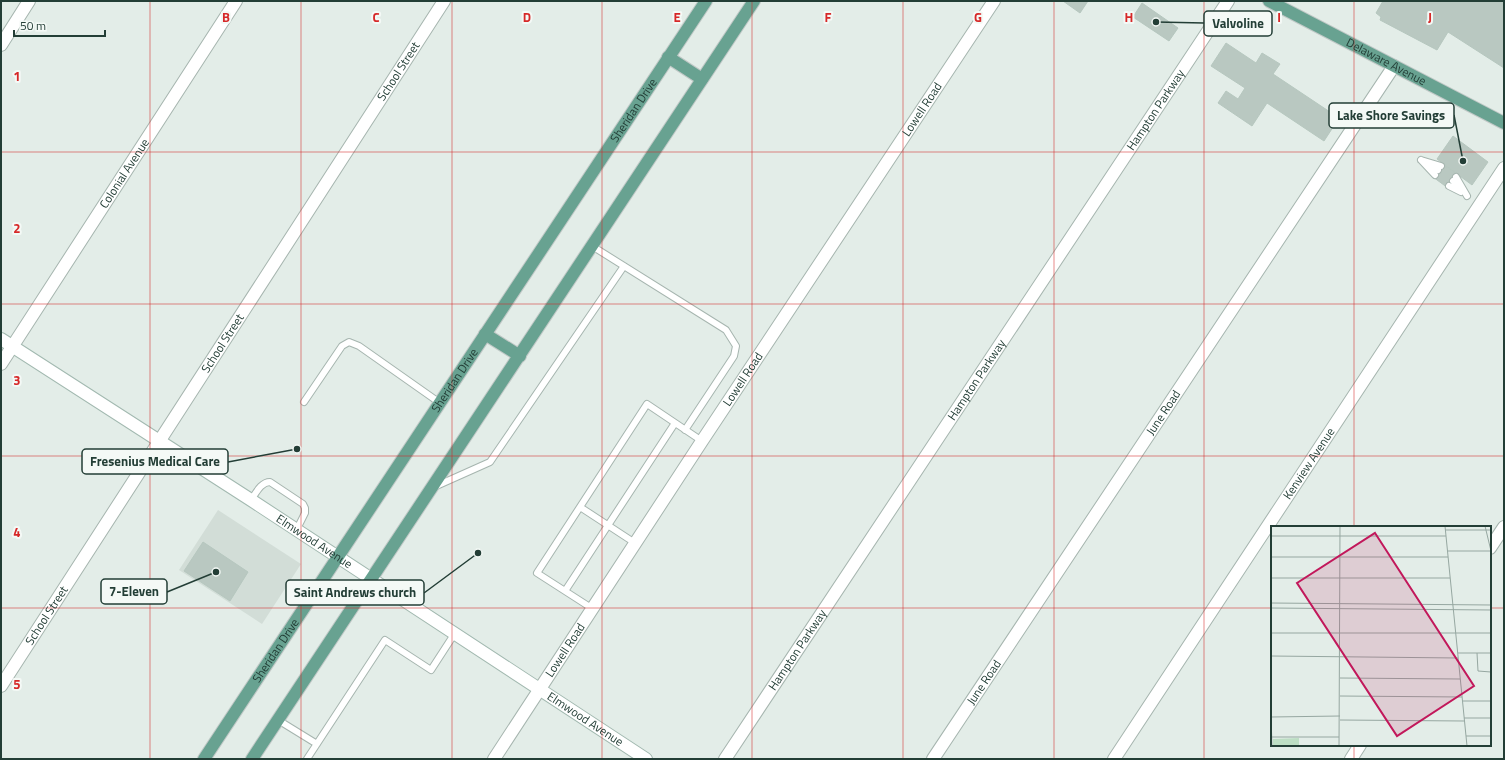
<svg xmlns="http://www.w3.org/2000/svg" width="1505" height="760" font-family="'Titillium Web',sans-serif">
<rect width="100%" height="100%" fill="#e3ede8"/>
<path fill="#d2ddd7" d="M218,510L301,564L262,624L179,570Z"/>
<path fill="#b9c8c1" stroke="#b6c7bf" d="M1063,1H1088L1080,13Z
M1383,1H1504V68L1448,32L1437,50L1380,20L1381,17L1376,13Z
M1142,3L1178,28L1169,41L1133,17Z
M1226,43L1256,63L1262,53L1280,64L1273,74L1339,118L1324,141L1267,103L1252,126L1218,103L1226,91L1238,99L1245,88L1211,66Z
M1453,136L1488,162L1472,185L1437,159Z
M1443,164L1458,175L1448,188L1433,177Z
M203,542L248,572L230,601L184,571Z"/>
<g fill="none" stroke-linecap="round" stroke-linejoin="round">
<g stroke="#a6b5af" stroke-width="8">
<path id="lane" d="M1421,160L1441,166
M1421,160L1435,175
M1429,165L1438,170
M1456,177L1467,196
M1453,181L1461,189
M1449,186L1461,192
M592,246L726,330L736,346L734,356L685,430
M304,402L342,346L349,342L359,346L440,403
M434,487L490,462L624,266
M251,500C256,493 261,482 270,482L303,504L305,508V513L297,529
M580,507L635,543
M565,591L675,423
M593,609L537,573L647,404L702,441
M278,720L317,744
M307,759L385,640L431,670L455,633"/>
</g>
<g stroke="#a6b5af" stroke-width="14">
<g id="street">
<path d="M1,45L29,1"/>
<path id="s1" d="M1,364L236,1"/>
<path d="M1490,548L1504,527"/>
<path id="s2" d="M1,686L444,1"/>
<path id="s3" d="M494,759L702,441L994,1"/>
<path id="s4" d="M725,759L1228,1"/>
<path id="s5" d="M933,759L1394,66"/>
<path id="s6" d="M1114,759L1504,168"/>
<path d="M1351,759L1360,745"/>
</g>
</g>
<g stroke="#a2b9b0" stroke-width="14">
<g id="secondary">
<path id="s7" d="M1,339L251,500L646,759"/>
</g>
</g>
<g stroke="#c1c9c7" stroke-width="14">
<g id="primary">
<path id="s8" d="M1269,1L1504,123"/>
<path d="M668,57L702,79"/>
<path d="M485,334L520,356"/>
<path id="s9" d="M204,759L706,1"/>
<path d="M252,759L754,1"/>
</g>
</g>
<use href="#lane" stroke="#fff" stroke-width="6"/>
<use href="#street" stroke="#fff" stroke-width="12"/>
<use href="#secondary" stroke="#fff" stroke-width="12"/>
<use href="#primary" stroke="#68a291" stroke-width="12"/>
</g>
<path fill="none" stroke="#d62828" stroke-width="1" stroke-opacity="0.55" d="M150,1V759M301,1V759M452,1V759M602,1V759M752,1V759M903,1V759M1054,1V759M1204,1V759M1354,1V527M1,152H1504M1,304H1504M1,456H1504M1,608H1272M1490,608H1504M1354,745V759"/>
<g text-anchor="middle" stroke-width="4" stroke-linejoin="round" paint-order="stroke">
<g font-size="12" fill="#233e36" stroke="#f4f9f6">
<text dy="4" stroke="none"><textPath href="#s8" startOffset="132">Delaware Avenue</textPath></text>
<text dy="4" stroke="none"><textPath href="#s2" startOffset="732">School Street</textPath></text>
<text dy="4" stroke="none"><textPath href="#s3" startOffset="778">Lowell Road</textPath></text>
<text dy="4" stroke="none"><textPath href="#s9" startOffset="778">Sheridan Drive</textPath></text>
<text dy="4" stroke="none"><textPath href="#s4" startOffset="779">Hampton Parkway</textPath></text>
<text dy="4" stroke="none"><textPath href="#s1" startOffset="227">Colonial Avenue</textPath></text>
<text dy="4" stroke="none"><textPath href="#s2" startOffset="408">School Street</textPath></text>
<text dy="4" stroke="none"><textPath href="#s3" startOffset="454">Lowell Road</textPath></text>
<text dy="4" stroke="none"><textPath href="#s9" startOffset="454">Sheridan Drive</textPath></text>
<text dy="4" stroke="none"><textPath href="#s4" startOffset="455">Hampton Parkway</textPath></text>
<text dy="4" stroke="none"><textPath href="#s5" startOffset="416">June Road</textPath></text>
<text dy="4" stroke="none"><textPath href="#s6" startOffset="354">Kenview Avenue</textPath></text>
<text dy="4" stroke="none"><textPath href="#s7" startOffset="373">Elmwood Avenue</textPath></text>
<text dy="4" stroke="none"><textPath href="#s2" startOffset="84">School Street</textPath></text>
<text dy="4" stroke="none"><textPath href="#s9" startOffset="130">Sheridan Drive</textPath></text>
<text dy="4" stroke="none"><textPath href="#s3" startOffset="130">Lowell Road</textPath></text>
<text dy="4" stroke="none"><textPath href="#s4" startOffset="131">Hampton Parkway</textPath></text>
<text dy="4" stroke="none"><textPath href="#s5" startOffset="92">June Road</textPath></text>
<text dy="4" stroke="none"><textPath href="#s7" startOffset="697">Elmwood Avenue</textPath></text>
</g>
</g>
<g transform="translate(1271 526)">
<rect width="220" height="220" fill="#e3ede8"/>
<path d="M28,212V220H2V213Z" fill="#bddec4"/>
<path fill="none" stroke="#96a7a1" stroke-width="1" d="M174,0L196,220M214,0L220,25M174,4H220M0,10H175M177,25H220M0,31H177M0,52H179M0,77L220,79M0,82L220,84M0,107H220M187,127H220M206,127L207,145L220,146M0,130L187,132M69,152L189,153M69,170L191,171M192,175H220M0,191L69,190M0,191L1,220M193,192H220M69,194L193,195M195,210H220M0,211H68M68,220L69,0"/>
<path fill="#c2185b" fill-opacity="0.15" stroke="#c2185b" stroke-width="2" d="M104,7L203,160L126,210L26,57Z"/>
<rect width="220" height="220" fill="none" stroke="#233e36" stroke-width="2"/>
</g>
<g font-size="13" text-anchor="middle" font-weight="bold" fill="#d62828" stroke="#f4f9f6" stroke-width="4" stroke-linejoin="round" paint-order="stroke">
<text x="226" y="22">B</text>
<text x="376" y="22">C</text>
<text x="527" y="22">D</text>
<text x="677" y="22">E</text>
<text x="828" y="22">F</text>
<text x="978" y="22">G</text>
<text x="1129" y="22">H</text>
<text x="1279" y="22">I</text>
<text x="1430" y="22">J</text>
<text x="17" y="81">1</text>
<text x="17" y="233">2</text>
<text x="17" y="385">3</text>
<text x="17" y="537">4</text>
<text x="17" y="689">5</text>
</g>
<path fill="none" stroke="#233e36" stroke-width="1.5" d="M1156 22L1204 23M1463 161L1454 115M297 449L228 462M216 572L167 592M478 553L424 593"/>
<g fill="#233e36" stroke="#f4f9f6" stroke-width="1.5">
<circle cx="1156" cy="22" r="4"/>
<circle cx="1463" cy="161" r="4"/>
<circle cx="297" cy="449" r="4"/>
<circle cx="216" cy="572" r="4"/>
<circle cx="478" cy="553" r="4"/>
</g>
<g fill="#f4f9f6" stroke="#233e36" stroke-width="1.5">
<rect x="1204" y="11" width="68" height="25" rx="4"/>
<rect x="1329" y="103" width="125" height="25" rx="4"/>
<rect x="82" y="449" width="146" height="25" rx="4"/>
<rect x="101" y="579" width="66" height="25" rx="4"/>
<rect x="286" y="580" width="138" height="25" rx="4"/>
</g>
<g font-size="13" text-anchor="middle" font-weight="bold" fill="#233e36">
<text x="1238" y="28">Valvoline</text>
<text x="1391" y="120">Lake Shore Savings</text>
<text x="155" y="466">Fresenius Medical Care</text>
<text x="134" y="596">7-Eleven</text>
<text x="355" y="597">Saint Andrews church</text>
</g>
<rect width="1505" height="760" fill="none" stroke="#233e36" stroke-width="4"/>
<path d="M14 30v6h91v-6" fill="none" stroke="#233e36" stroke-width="2"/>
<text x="20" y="30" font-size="12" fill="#233e36" stroke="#f4f9f6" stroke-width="3" paint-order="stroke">50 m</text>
</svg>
